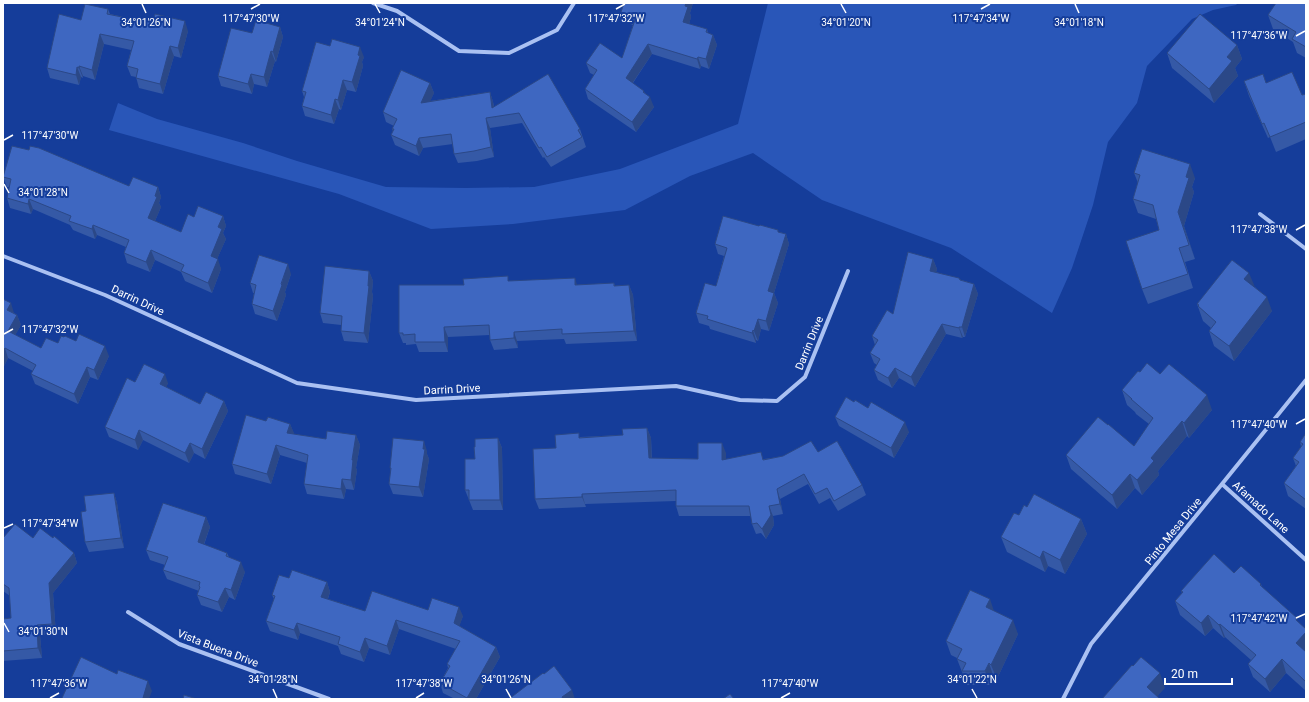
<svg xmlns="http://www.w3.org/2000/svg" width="1309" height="702" font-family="Roboto,sans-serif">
<rect width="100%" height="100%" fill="#153d9a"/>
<path fill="#2956b8" d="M768,3H1238L1236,5L1213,10L1192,19L1147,66L1137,103L1108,142L1093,205L1072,268L1052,313L951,248L822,200L753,153L690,176L625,210L513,224L431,229L339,194L109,130L118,103L157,119L243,143L297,161L386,187L466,188L534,187L620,169L738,124Z"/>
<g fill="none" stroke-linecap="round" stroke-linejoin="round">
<path stroke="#aac1f2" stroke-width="4" d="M373,3L397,11L459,51L509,53L557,30L574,3
M1260,214L1306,249
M3,256L105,295L297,383L416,400L676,386L740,400L777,401L805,377L848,271
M1222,484L1306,560
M128,612L179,644L329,699
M1063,699L1091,644L1222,484L1306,380"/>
</g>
<path fill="#3559a6" d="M624,3H693L690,13L691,17L689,24L707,29L708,33L713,35L717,45L709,69L701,66L700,69L652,54L633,83L645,93L654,107L636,132L588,99L585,89L594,75L590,73L586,63L622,58L633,25L625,22L621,12Z
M1306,3V58L1297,53L1293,42L1273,29L1268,15Z
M108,9L110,14L188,31L181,58L174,56L163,94L139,88L136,77L131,76L127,66L131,50L104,44L95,80L83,76V78L81,77L79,85L50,78L47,68L81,20Z
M280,27L283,37L276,62L275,61L267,87L254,84L252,94L221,86L218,76L252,33Z
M1237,45L1242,59L1235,68L1238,76L1214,103L1172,68L1167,53Z
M364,57L362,62L363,66L356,92L347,90L341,110L339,109L334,124L305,116L302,106L304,97L302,91Z
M1244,81L1266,83L1302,95L1306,94V139L1276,152L1270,137L1268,138L1249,96Z
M430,83L434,93L430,101L490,92L493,102L494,106L580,129L586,147L551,167L544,157L543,158L522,123L490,128L494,157L477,161L458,163L454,154L453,144L423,148L419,156L395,145L391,135L393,131L392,129L394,126L386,122L383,112Z
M1134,173L1195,178L1192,187L1194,192L1184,226L1195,259L1185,262L1193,288L1148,304L1142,289L1159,230L1156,219L1138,213L1133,199L1138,183Z
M3,177L129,186L158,187L161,197L159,203L161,207L155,221L181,232L194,217L223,216L226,226L223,233L226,239L217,259L221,269L212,293L185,281L181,272L155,260L150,272L127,263L124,253L126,247L97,235L95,239L73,230L70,225L33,209L31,214L10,208L7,198L9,187H7Z
M779,232L786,234L789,244L774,293L778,303L769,331L761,329L758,341L756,340V343L710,329L709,326L699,323L696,313L716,286L724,256L718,254L715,244Z
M933,259L937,269L936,272L974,284L978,294L965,337H963L962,338L946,334L915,387L899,378L892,388L878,380L874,370L877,365L874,363L870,353L875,345L872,336L893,314Z
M369,271L373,281L372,292L373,296L368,343L344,341L341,331V325L323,323L320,313Z
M291,274L285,292L286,295L277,321L255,314L252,304L254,293H253L250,283Z
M510,281L577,285L614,283L615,286L629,285L633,295L637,341L566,344L564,339L517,341L518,348L494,350L490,340V335L448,337V352H419L416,344L406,345V343H403L399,333L464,285Z
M1255,287L1272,311L1234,361L1214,346L1209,331L1211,328L1203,321L1197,304Z
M3,299L14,313L17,315L21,325L15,335L41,348L58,343L109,356L98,380L90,377L78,404L35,384L31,374L33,371L8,358L3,368Z
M1140,372L1160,374L1212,410L1189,438L1187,436L1158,471L1159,475L1142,495L1135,488L1117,509L1071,469L1066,455L1134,446L1149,424L1136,414L1135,412L1127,405L1122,390Z
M135,382L168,383L166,387L200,404L224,401L228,411L205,459L194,453L189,463L143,440L138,450L109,437L105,427Z
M854,402L909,432L894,458L839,426L835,417Z
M266,421L290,424L294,434L326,439L356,435L360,445L356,468L357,470L354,490L346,489L344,499L307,494L304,484L307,463L280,455L271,484L235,474L232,464Z
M647,428L651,438L652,458L698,459L726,453V459H764L818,452L862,485L866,495L838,511L830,498L819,504L808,484L780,499L783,514L773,516L774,525L766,539L761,533L756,534L752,524L751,516H679L676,506V501L585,504L586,507L539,509L535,499L580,437L623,435Z
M1306,433V509L1288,496L1284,483L1296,466L1293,458L1301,447L1300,442Z
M498,438L502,448L503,510H473L465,490L475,459V447Z
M427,451V454L429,459L423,497L393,494L389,484L391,471L390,468Z
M114,493L117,503L124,548L89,552L85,542L86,511Z
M1027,507L1081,519L1087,534L1065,574L1048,566L1045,572L1007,552L1001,537Z
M206,517L210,527L204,545L227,553L229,557L245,572L235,600L229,597L222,612L201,605L197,595L199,591L167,579L163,570L165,565L150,560L146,550Z
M3,538H53L74,553L77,563L53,593L56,634L40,635L42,658L3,661V619L11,618L10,596L3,591Z
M1234,573L1261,584L1262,587L1306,652V691L1286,673L1270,692L1253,677L1248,664L1251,660L1225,637L1224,638L1213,628L1205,636L1180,615L1175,601L1182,593L1181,591Z
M289,578L327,582L330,592L328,599L365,611L428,610L463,616L459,626L496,647L500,657L476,699H455L443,693L440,683L448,668L447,664L456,649L399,629L390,655L369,648L364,662L341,654L338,646L300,633L298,640L270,631L266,621L274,599L272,595Z
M994,611L1018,634L997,679L994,678L990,685H967L957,659V658L951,655L946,641Z"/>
<path fill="#2b4887" d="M686,3H693L690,13L691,17L687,32L683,22Z
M185,21L188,31L181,58L178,48Z
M280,27L283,37L276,62L273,52Z
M100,34L104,44L95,80L92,70Z
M713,35L717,45L709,69L706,59Z
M648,44L652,54L629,88L626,78Z
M1237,45L1242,59L1235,68L1238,76L1214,103L1209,89L1227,57Z
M170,46L174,56L163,94L160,84Z
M360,47L364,57L362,62L363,66L356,92L352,82L358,55Z
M271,51L275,61L267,87L264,77Z
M698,57L701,66L700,69L697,59Z
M79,66L83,76V78L79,68Z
M77,67L81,77L79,85L76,75Z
M251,74L254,84L252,94L248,84Z
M343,80L347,90L341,110L338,100Z
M430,83L434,93L425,113L421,103Z
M644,91L648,100L650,97L654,107L636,132L632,122Z
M490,92L493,102L496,118L492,108Z
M335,99L339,109L334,124L331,115Z
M486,118L490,128L494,157L491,147Z
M419,138L423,148L419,156L416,146Z
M1190,164L1195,178L1192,187L1194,192L1184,226L1195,259L1178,212L1186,177Z
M158,187L161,197L159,203L161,207L152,228L148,218L155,196Z
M29,199L33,209L31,214L28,204Z
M223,216L226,226L223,233L226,239L214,266L211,256L218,227Z
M93,225L97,235L95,239L92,229Z
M786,234L789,244L774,293L778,303L769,331L766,321L768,291Z
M151,250L155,260L150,272L146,262Z
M218,259L221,269L212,293L208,283Z
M933,259L937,269L934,281L930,271Z
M288,264L291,274L285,292L286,295L277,321L273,311Z
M369,271L373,281L372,292L373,296L368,343L364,333Z
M1249,273L1255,287L1244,279Z
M575,278L578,288L575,285Z
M974,284L978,294L965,337L962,327Z
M629,285L633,295L637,341L634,331Z
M1267,297L1272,311L1234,361L1229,346Z
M11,303L14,313L7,310Z
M17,315L21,325L12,341L8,331Z
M758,319L761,329L758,341L754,331Z
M942,324L946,334L915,387L911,377Z
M444,327L448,337V352L445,342Z
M959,327L963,337L962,338L959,328Z
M753,330L756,340V343L752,333Z
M514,332L517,341L518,348L514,338Z
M105,346L109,356L98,380L94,370Z
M5,348L8,358L3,368V351Z
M87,367L90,377L78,404L74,394Z
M895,368L899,378L892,388L888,378Z
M165,374L168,383L164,394L160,384Z
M1207,395L1212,410L1189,438L1184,423Z
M224,401L228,411L205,459L202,449Z
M1182,421L1187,436L1158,471L1159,475L1142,495L1137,480L1151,458Z
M905,422L909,432L894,458L891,448Z
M290,424L294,433L291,443L287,433Z
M647,428L651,438L652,468L649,458Z
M139,430L143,440L138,450L135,440Z
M356,435L360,445L356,468L357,470L354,490L351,480L352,460Z
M498,438L502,448L503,510L500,500Z
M424,441L427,451V454L429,459L423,497L419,487Z
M190,443L194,453L189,463L185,453Z
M722,443L726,453V470L722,460Z
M276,445L280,455L271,484L267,474Z
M1130,474L1135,488L1117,509L1112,495Z
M342,479L346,489L344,499L341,489Z
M777,489L780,499L783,514L780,504Z
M114,493L117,503L124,548L121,538Z
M582,494L585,504L586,507L582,497Z
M769,506L773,516L774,525L766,539L762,529Z
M206,517L210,527L201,552L198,542Z
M1081,519L1087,534L1065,574L1060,560Z
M1043,551L1048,566L1045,572L1040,558Z
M74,553L77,563L53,593L56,634L52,624L49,583Z
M241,562L245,572L235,600L231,590Z
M327,582L330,592L325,607L321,597Z
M225,588L229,597L222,612L218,602Z
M990,599L995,614L986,607Z
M459,607L463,616L457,633L454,623Z
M1208,615L1213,628L1205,636L1201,623Z
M396,620L399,629L390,655L387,646Z
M1013,620L1018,634L997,679L991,665Z
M297,623L300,633L298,640L294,630Z
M1220,624L1225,637L1224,638L1219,625Z
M37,625L40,635L42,658L38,648Z
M1306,632V651L1301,657L1296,643Z
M365,638L369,648L364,662L360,652Z
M496,647L500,657L476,699H468L467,698Z
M1282,659L1286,673L1270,692L1265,679Z
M989,663L994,678L990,685L985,671Z
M1160,673L1165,688L1155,699L1147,687Z
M148,681L152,691L149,699H143V698Z
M572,690L575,699H563L562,697Z"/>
<path fill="#3e67c1" stroke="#2b4887" d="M624,3H686L685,6L688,7L683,22L707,29L706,32L713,35L706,59L698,57L697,59L648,44L626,78L644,91L643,92L650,97L632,122L585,89L597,70L586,63L600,43L622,58L636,17L621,12Z
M1276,3H1306V47L1292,39L1296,32L1268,15Z
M85,4L108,9L107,14L142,21V19L153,22L155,14L185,21L178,48L170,46L160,84L136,78L138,69L127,66L134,41L100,34L92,70L79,66V68L77,67L76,75L47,68L59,14L81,20Z
M1200,14L1237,45L1227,57L1232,61L1209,89L1167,53Z
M256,20L280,27L273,52L271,51L264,77L251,74L248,84L218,76L231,28L252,33Z
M332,39L360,47L358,55L360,56L352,82L343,80L338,100L335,99L331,115L302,106L306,92L302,91L316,42L330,46Z
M401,70L430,83L421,103L490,92L492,108L548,74L576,122L580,129L578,130L582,137L547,157L541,147L539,148L519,113L486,118L491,147L474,151L454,154L451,134L419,138L416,146L391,135L394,129H392L397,119L383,112Z
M1292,72L1302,95L1306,94V122L1270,137L1264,123L1262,124L1244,81L1263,74L1266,83Z
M12,146L29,150L30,146L39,148L129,186L133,177L158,187L155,196L157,197L148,218L181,232L188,214L194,217L198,206L223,216L218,227L222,229L211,256L218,259L208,283L181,271L184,265L151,250L146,262L124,253L129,240L93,225L92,229L69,221L71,216L29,199L28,204L7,198L11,179L3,177Z
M1142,149L1190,164L1186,177L1189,178L1178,212L1189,245L1179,248L1188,274L1142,289L1126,241L1159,230L1153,205L1133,199L1140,175L1134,173Z
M723,216L759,226L760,225L778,230V232L786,234L768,291L774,293L766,321L758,319L754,331L753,330L752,333L707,319L708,316L696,313L705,283L716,286L727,248L715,244Z
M908,252L933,259L930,271L959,278L960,280L974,284L962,327H959V328L942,324L911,377L895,368L888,378L874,370L880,359L870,353L878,340L872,336L887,310L893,314Z
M259,255L288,264L281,284L282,285L273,311L252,304L256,285L250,283Z
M1232,260L1249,273L1244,279L1267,297L1229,346L1209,331L1216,322L1198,306L1199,305L1197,304Z
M325,266L369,271L368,286H369L364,333L341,331L342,316L320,313Z
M508,276V281L575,278V285L614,283V286L629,285L634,331L562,334V329L514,332V338L490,340L489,325L444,327L445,342H415V334L403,335V333H399V285H464L463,279Z
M3,299L11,303L7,310L17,315L8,331L41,348L46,338L58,343L61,336L64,337L65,336L76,341L79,334L105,346L94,370L87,367L74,394L31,374L36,365L5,348L3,351Z
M1147,363L1160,374L1169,364L1207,395L1184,423L1182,421L1151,458L1154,461L1137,480L1130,474L1112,495L1066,455L1098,417L1108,425V424L1134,446L1153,418L1131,399H1132L1122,390L1138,371L1140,372Z
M144,364L165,374L160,384L200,404L206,392L224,401L202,449L190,443L185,453L139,430L135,440L105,427L127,378L135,382Z
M846,397L854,402L855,400L868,408L871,402L905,422L891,448L835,417Z
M246,415L266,421L268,417L290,424L287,433L326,439L327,431L356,435L352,460H353L351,480L342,479L341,489L304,484L308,455L276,445L267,474L232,464Z
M647,428L649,458L698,459V443H722V460L761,452L763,460L783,456L811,441L818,452L837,441L862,485L834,501L827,488L815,494L804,474L777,489L780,504L769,506L771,515L762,529L757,523L752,524L749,506H676V490L582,494V497L535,499L533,449L556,448L555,435L579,433V438L623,435L622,429Z
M1306,433V500L1284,483L1299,462L1293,458L1303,444L1300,442Z
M393,438L424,441L423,449H425L419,487L389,484L391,468H390Z
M498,438L500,500H469V490H465V459H475L474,447H475V439Z
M114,493L121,538L85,542L81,512L86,511L84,496Z
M1034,494L1081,519L1060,560L1043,551L1040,558L1001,537L1014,513L1019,515L1024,505L1027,507Z
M163,503L206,517L198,542L227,553L226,556L241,562L231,590L225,588L218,602L197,595L200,587L199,586L200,582L163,570L168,557L146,550Z
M15,524L33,538L40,528L53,538L54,536L74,553L49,583L52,624L37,625L38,648L3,651V619L11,618L9,588L3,584V538Z
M1214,554L1234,573L1241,566L1261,584L1260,585L1297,618L1296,620L1306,629V632L1296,643L1306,652V682L1282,659L1265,679L1248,664L1256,655L1220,624L1219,625L1208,615L1201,623L1175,601L1183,592L1181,591Z
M292,570L327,582L321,597L365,611L372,591L428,610L432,598L459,607L454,623L496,647L467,698L440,683L450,666L447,664L460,641L396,620L387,646L365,638L360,652L338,644L340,637L297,623L294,630L266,621L275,596L272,595L279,575L289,578Z
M970,590L990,599L986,607L1013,620L991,665L989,663L985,671H962L966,663L957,659L962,649L946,641Z
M81,657L117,674L118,670L148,681L143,698L145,699H64L62,698Z
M1141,657L1160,673L1147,687L1160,699H1102L1132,665L1133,666Z
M554,666L572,690L562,697L563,699H509L543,673L544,674Z
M730,694L734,699H723Z
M184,695L197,699H183Z"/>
<path fill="none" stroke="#fff" stroke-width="1.5" d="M142,4L146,13M375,4L380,13M841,4L846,13M1075,4L1079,13M251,9L260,4M616,9L625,4M981,9L990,4M1296,36L1305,31M4,140L13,135M4,184L9,193M1296,230L1305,225M4,334L13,329M1296,424L1305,419M4,528L13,524M1296,618L1305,614M4,623L9,632M273,689L277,698M506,689L511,698M972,689L977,698M50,698L59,693M416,698L424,693M781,698L790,693"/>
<g text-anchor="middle" stroke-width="4" stroke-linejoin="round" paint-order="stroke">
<g font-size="11" fill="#fff" stroke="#153d9a">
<text transform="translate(138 300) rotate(25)" y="4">Darrin Drive</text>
<text transform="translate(809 343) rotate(-68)" y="4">Darrin Drive</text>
<text transform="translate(452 389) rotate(-3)" y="4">Darrin Drive</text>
<text transform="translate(1261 507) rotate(42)" y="4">Afamado Lane</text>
<text transform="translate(1173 531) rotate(-51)" y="4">Pinto Mesa Drive</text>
<text transform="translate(218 648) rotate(21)" y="4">Vista Buena Drive</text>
</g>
</g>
<g font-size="10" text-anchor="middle" fill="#fff" stroke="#153d9a" stroke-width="4" stroke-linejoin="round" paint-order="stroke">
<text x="251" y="22">117°47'30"W</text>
<text x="616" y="22">117°47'32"W</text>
<text x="981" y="22">117°47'34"W</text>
<text x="146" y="26">34°01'26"N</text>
<text x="380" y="26">34°01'24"N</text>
<text x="846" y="26">34°01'20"N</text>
<text x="1079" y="26">34°01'18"N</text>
<text x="1259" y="39">117°47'36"W</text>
<text x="50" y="139">117°47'30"W</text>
<text x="43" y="196">34°01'28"N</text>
<text x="1259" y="233">117°47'38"W</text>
<text x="50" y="333">117°47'32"W</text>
<text x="1259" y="428">117°47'40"W</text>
<text x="50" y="527">117°47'34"W</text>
<text x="1259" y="622">117°47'42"W</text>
<text x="43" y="635">34°01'30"N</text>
<text x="273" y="683">34°01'28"N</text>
<text x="506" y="683">34°01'26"N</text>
<text x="972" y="683">34°01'22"N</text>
<text x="59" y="687">117°47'36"W</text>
<text x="424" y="687">117°47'38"W</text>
<text x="790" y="687">117°47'40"W</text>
</g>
<rect width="1309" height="702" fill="none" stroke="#ffffff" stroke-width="8"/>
<path d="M1165 678v6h67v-6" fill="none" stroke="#ffffff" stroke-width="2"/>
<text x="1171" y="678" font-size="12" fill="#ffffff" stroke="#153d9a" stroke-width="3" paint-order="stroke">20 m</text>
</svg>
